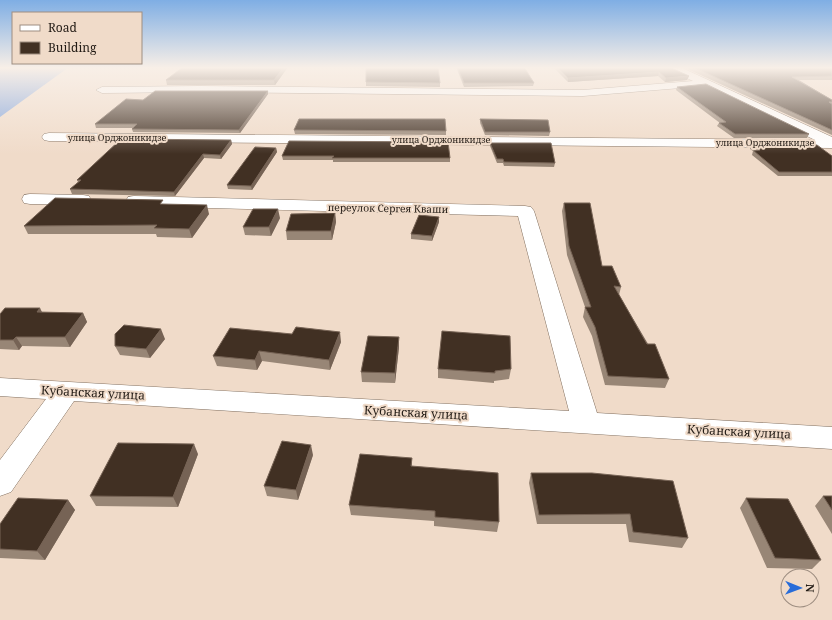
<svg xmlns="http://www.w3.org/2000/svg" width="832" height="620" font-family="'Noto Serif',serif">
<rect width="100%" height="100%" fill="#f0dbc9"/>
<path fill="#81a4dd" d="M0,67H69L0,117Z"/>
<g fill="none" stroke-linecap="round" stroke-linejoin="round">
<g stroke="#816f5f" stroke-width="1">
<path id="minor" d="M667,67H680L832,137V148L49,141L44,140L42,137L44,134L49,133L815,140L705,86L583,96L199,92L102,93L96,90L102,87L199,86L583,90L693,81L668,69Z
M30,194L83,195L89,196L91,200L89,204L83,205L30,204L24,203L22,199L24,195Z
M134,196L525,206L531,207L534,211L597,413L832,427V449L74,401L11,492L0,496V460L46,399L0,396V378L569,411L518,216L134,206L128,205L126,201L128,197Z"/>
</g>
<use href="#minor" fill="#fff" fill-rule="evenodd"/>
</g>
<path fill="#988676" d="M183,67H288L275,85H167L166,80Z
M366,67L440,83V87L366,86Z
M456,67H524L534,83L533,86L464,87Z
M553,67H669L689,76L687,80L665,82L658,76L568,82Z
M683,67H832V80H799L832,100V135Z
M677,87L809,134L807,138H734L717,126L719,123H720L676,90Z
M268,94L240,133L133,132L132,129L133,128H96L95,124L143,100Z
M480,119L550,132L549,136L485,135L480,123Z
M294,130L446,131V135L295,134Z
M231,140L232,144L221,159L204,158L175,196L72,194L70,189L78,182L77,180Z
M289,141L450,158V162H333V160H283L282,156Z
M490,143L555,163L554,167L504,166L503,163H497L490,146Z
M751,145L832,156V176H778L752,155L753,151L750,149Z
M276,148L277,152L252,190L228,189L227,185Z
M564,203L602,266L621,287L619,295L669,379L665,388L605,385L592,336L583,317L585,307L567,255L562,211Z
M164,204L209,214L192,238L157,237L156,234H28L24,226Z
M335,213L336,222L332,240H287L286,231Z
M280,218L271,236L245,235L243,227Z
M439,222L432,241L411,239V234Z
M42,312L83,313L87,322L70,347L22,346L19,350L0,349V314Z
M165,339L150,358L120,355L115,346Z
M341,342L330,370L262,361L257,370L217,366L213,356Z
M399,347L395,383L362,382L361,372Z
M438,369H511L509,379L494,381V383L438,378Z
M198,454L178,507L96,506L90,496Z
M313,455L298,500L267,496L264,486Z
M412,458V466L499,522L497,532L434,526V521L351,515L349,505Z
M531,473L688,538L682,548L629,542L626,524H537L529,483Z
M823,496H832V534L815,506Z
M746,498L821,560L812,569L767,568L740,508Z
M68,500L75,510L45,560L0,558V524Z"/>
<path fill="#766355" d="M284,67H288L275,85L274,80Z
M659,72L658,76L568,82V78Z
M689,76L687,80L665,82L666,78Z
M268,91V94L240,133L239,130Z
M231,140L232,144L221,159L220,155Z
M276,148L277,152L252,190L251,186Z
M203,154L204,158L175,196L174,192Z
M207,205L209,214L192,238L189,229Z
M278,209L280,218L271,236L269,227Z
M335,213L336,222L332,240L331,231Z
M439,217V222L432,241V236Z
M40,308L45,318L37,312Z
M83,313L87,322L70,347L65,337Z
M161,329L165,339L150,358L146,349Z
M340,332L341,342L330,370L329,360Z
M16,337L22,346L19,350L13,340Z
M399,337V347L395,383V373Z
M259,351L262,361L257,370L255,360Z
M194,444L198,454L178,507L173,497Z
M311,445L313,455L298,500L296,490Z
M68,500L75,510L45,560L37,551Z"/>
<path fill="#413023" stroke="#766355" d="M183,67H284L274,80H166Z
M366,67H438L440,83L366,82Z
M457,67H524L534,83H464Z
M557,67H669L689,76L666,78L659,72L568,78Z
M693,67H832V76L792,77L832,100V102H829L832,104V130Z
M706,84L809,134H735L719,123L726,122L677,87Z
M155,91H268L239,130L132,129L137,124H95L126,99L143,100Z
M299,119H445L446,131L294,130Z
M480,119L548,120L550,132H485Z
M121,139L231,140L220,155L203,154L174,192L70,189L81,180H77Z
M289,141L448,142L450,158H332L334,156H282Z
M490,143H551L555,163L504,162L503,159H497Z
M751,145H817L832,156V172H779L754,151L760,150Z
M255,147L276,148L251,186L227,185Z
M55,198L163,200L160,204L207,205L189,229L154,228L157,225L24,226Z
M564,203H590L602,266H612L621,287L614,286L647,344H655L669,379L608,376L595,327L585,307H591L569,246Z
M253,209H278L269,227H243Z
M335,213L331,231H286L291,214Z
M419,215L439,217L432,236L411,234Z
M5,308H40L37,312L83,313L65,337H16L13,340H0V314Z
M124,325L161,329L146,349L115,346V334Z
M296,327L340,332L329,360L259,351L255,360L213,356L230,328L292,334Z
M442,331L510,336L511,369L495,371V373L438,369Z
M368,336L399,337L395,373L361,372Z
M282,441L311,445L296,490L264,486Z
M118,443L194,444L173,497L90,496Z
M360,454L412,458L411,466L498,473L499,522L435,517V511L349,505Z
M531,473H592L673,481L688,538L633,532L630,514L539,515Z
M823,496H832V510Z
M18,498L68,500L37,551L0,549V524Z
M746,498L788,499L821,560L775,558Z"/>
<linearGradient id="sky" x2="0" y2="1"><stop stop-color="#7faee4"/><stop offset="0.44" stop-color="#f8efe7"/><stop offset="1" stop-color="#f8efe7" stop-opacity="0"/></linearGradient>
<rect width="832" height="154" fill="url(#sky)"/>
<g text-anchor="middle" stroke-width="4" stroke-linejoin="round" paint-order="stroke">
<g font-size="9" fill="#221b15" stroke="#f0dbc9">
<text x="117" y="141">улица Орджоникидзе</text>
<text x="441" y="143">улица Орджоникидзе</text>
<text x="765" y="146">улица Орджоникидзе</text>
</g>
<g font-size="10" fill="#221b15" stroke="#f0dbc9">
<text transform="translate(388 208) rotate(1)" y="4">переулок Сергея Кваши</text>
</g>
<g font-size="12" fill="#221b15" stroke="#f0dbc9">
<text transform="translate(93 393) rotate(3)" y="4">Кубанская улица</text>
<text transform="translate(416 413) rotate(3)" y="4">Кубанская улица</text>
<text transform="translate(739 432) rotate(3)" y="4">Кубанская улица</text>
</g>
</g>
<rect x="12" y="12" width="130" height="52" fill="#f0dbc9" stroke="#9e8e81"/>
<rect x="20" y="25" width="20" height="6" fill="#ffffff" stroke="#9e8e81"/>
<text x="48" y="32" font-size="12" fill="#221b15">Road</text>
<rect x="20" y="42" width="20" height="12" fill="#413023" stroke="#9e8e81"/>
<text x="48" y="52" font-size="12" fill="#221b15">Building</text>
<g transform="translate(800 588) rotate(91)"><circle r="19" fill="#f0dbc9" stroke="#9e8e81"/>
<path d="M0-3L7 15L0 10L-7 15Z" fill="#286cd9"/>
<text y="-6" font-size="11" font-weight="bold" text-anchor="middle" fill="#221b15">N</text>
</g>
</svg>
